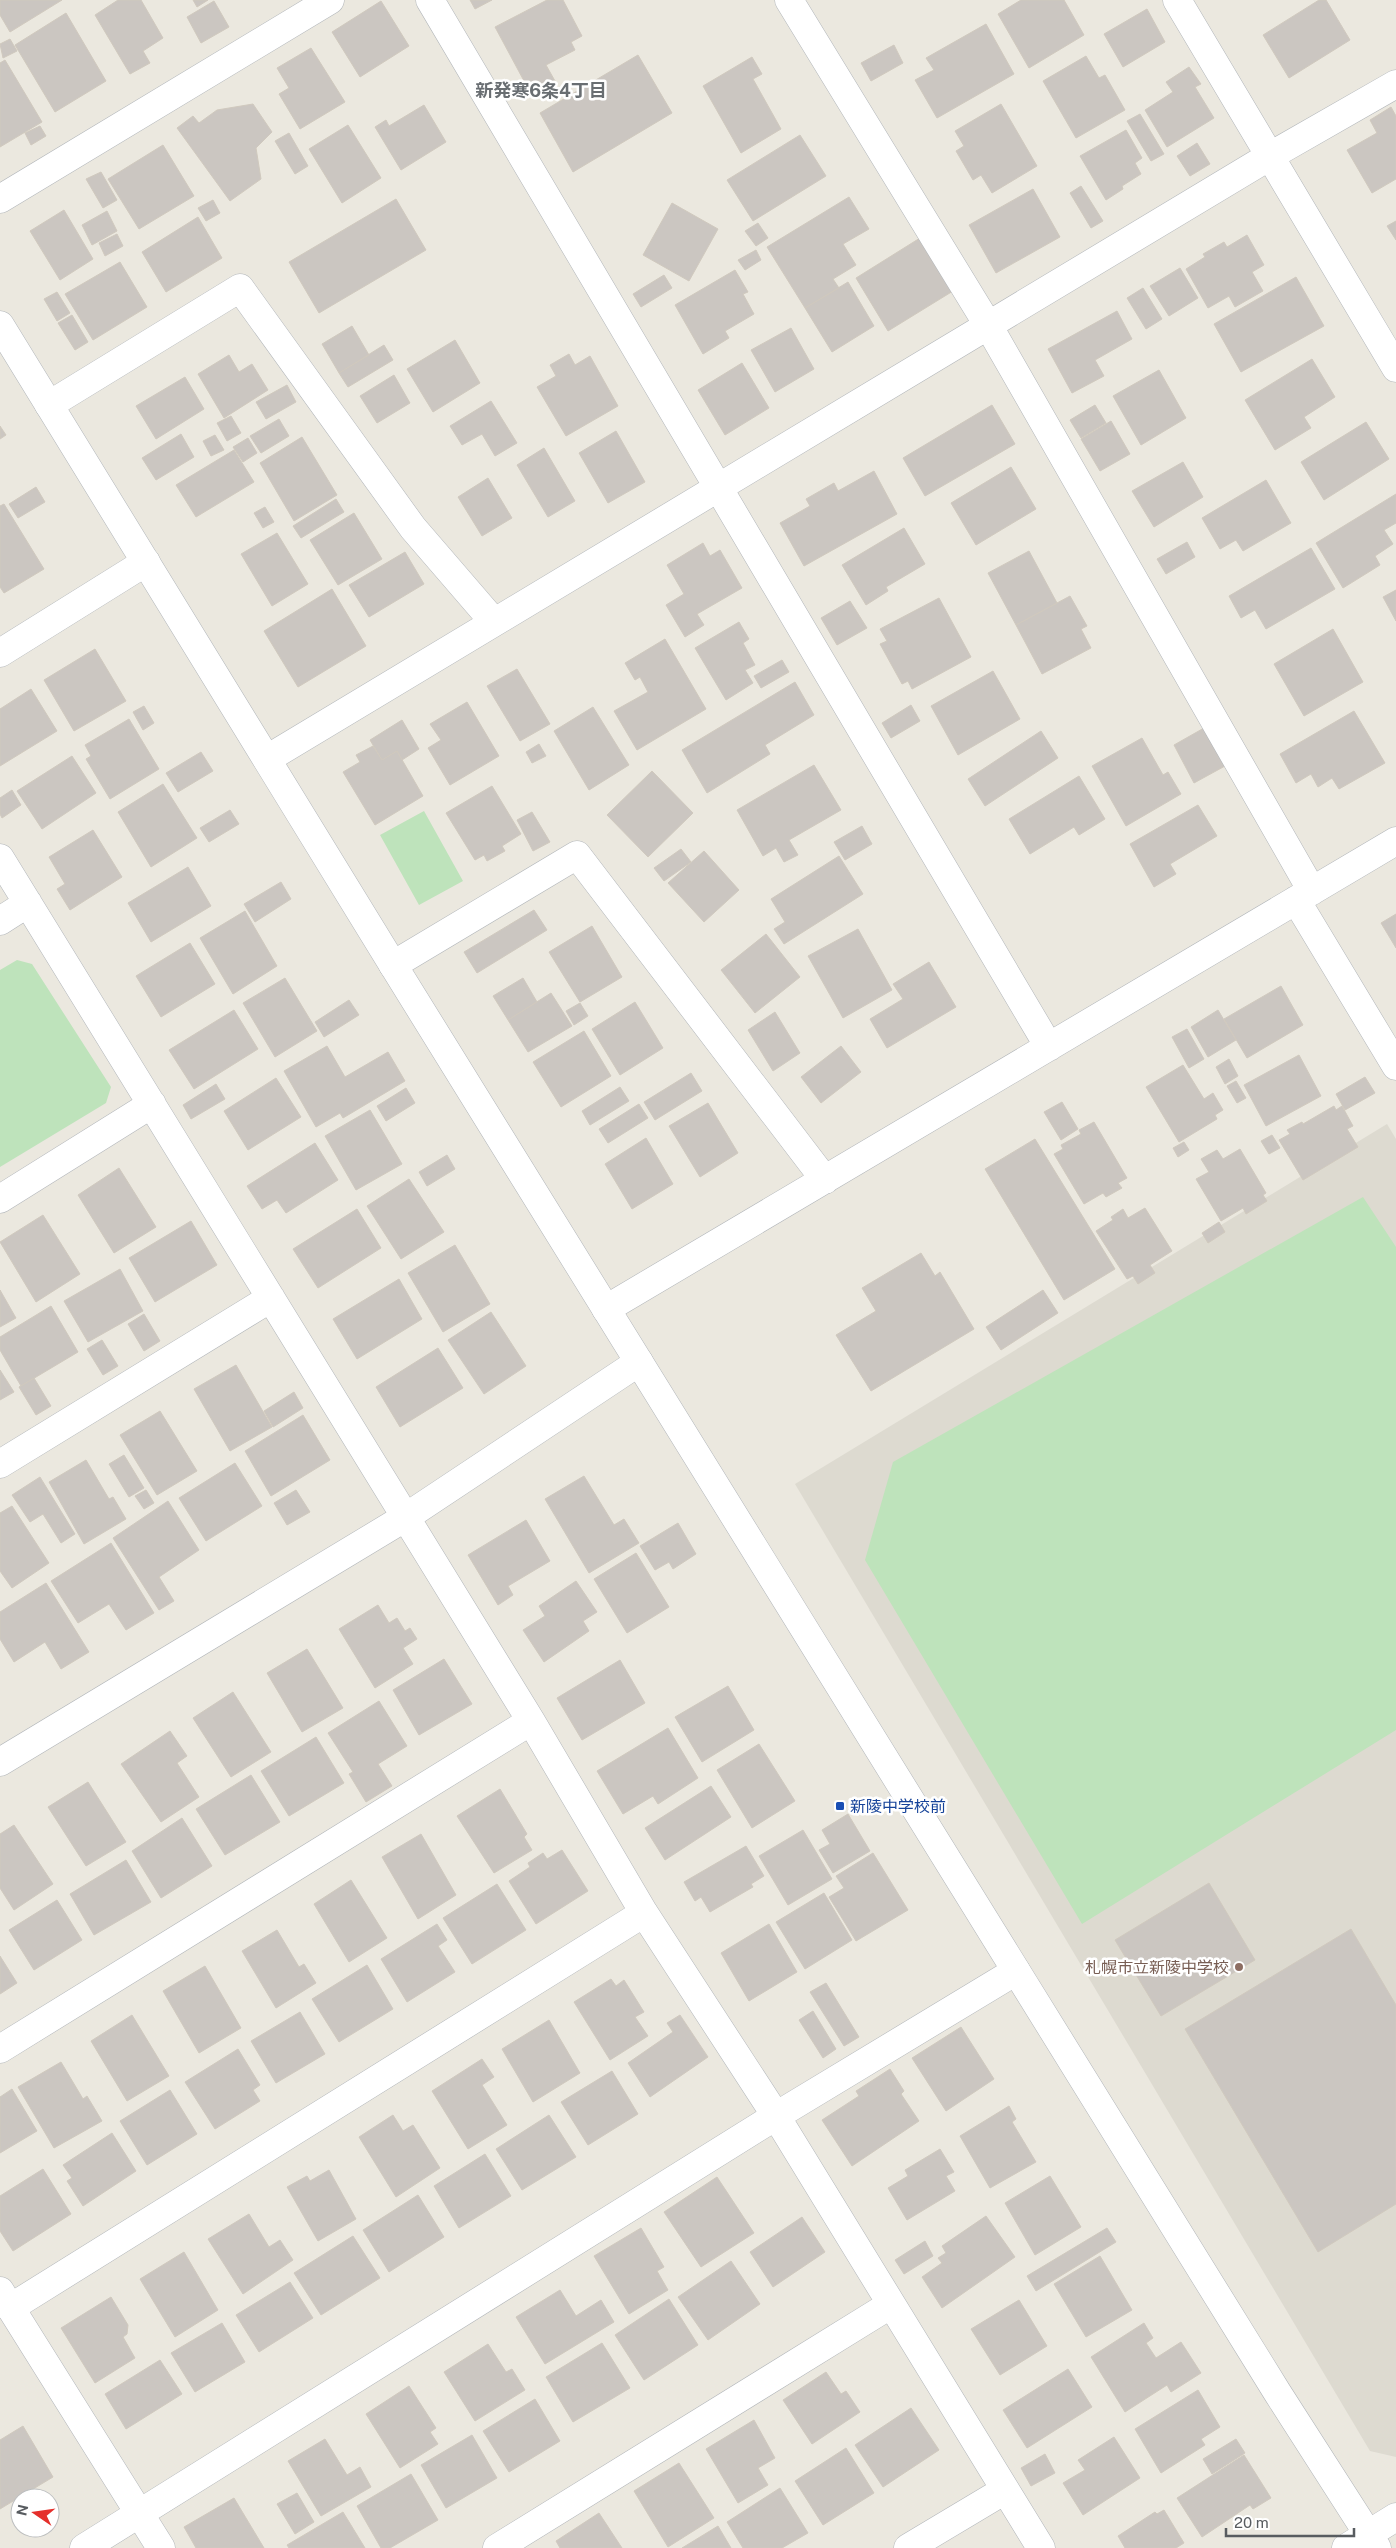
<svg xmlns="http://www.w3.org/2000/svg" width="1396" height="2548" font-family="'Public Sans','Noto Sans JP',sans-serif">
<rect width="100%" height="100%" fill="#ebe8df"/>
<path fill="#dddad0" d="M1387,1124L1396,1139V2457L1370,2451L795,1484Z"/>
<path fill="#bee3bb" d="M424,811L463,881L419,905L380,835Z
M17,960L32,964L111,1087L106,1103L0,1167V970Z
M1363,1197L1396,1247V1730L1082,1924L865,1560L893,1462Z"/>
<path fill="#cbc6c1" stroke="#d0c9be" d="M0,0H62L10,32L0,15Z
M118,0H141L163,38L143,51L150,63L130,74L95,15Z
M193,0H208L197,7Z
M470,0H492L475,9Z
M547,0H563L582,36L571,42L575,50L546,65L555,81L531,94L495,27Z
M1021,0H1064L1084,35L1029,68L998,14Z
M1319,0H1326L1350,40L1289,78L1263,35Z
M214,1L229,27L201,43L187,17Z
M381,1L409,46L360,77L332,32Z
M1147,9L1165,42L1123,67L1104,34Z
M66,13L106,81L55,112L15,45Z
M986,24L1014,74L937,118L915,80L934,70L926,58Z
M10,39L17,51L3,58L0,44Z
M894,45L903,63L871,81L861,63Z
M311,48L345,102L300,129L279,94L289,88L277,68Z
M638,55L672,113L573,172L540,113Z
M1086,56L1099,78L1105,75L1125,110L1076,138L1043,81Z
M752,57L762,74L753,79L781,129L741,153L703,86Z
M5,60L42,122L0,147V63Z
M1189,67L1201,84L1195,87L1214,118L1167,147L1145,110L1173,92L1166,82Z
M253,104L272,132L256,148L261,179L230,201L177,128L193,116L199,123L217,110Z
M1001,104L1037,166L992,193L981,175L973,180L956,151L964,146L955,131Z
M424,105L446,142L401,170L375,127L386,120L389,126Z
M1391,107L1396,116V179L1372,193L1347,150L1377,133L1370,120Z
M1140,114L1164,154L1151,161L1127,121Z
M348,125L381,178L342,203L309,149Z
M40,126L46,136L31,145L25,133Z
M1126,130L1142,158L1135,163L1141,174L1122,186L1123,189L1106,200L1080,156Z
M289,133L308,166L295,174L275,141Z
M800,135L826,176L753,221L727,180Z
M1197,143L1210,164L1190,176L1177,156Z
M163,145L194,196L139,229L108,179Z
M101,172L117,200L103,208L86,179Z
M1081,186L1103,221L1091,228L1070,193Z
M1033,189L1060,237L996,273L969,225Z
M849,197L869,229L843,244L856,265L833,279L839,288L805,308L767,247Z
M396,199L426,250L319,313L289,262Z
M213,200L220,213L206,221L198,208Z
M672,203L718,229L689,281L643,255Z
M64,210L93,259L60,280L30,231Z
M107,211L117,231L92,245L82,225Z
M198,217L222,258L166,292L142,252Z
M1396,221V240L1387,226Z
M758,223L768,238L756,246L745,231Z
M117,234L123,246L105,256L99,243Z
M1247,235L1264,265L1252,272L1263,291L1235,307L1229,296L1208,308L1186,269L1205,257L1203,254L1224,242L1227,247Z
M920,238L953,291L888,331L856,278Z
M756,250L761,260L745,270L738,260Z
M120,262L147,307L93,340L65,294Z
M1180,268L1198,298L1169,316L1150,286Z
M735,270L748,292L743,294L754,314L725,331L729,338L703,354L675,305Z
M664,275L672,288L641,307L633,294Z
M1296,277L1324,326L1241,372L1214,324Z
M848,282L874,326L832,352L805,308Z
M1143,288L1162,319L1146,329L1127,298Z
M57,292L70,313L57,321L44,299Z
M1117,311L1132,339L1095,360L1104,376L1072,393L1048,349Z
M72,315L88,342L75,350L58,323Z
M352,326L369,355L339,373L322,344Z
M791,328L814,369L775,392L751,350Z
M455,340L480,383L433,412L407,369Z
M384,345L393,360L348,387L339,373Z
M569,354L575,365L590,356L618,406L566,436L537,387L556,376L550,365Z
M229,355L239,372L252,364L268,390L224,418L198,374Z
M1312,359L1335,397L1304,417L1311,428L1275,450L1245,400Z
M742,363L769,408L725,435L698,390Z
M1159,370L1186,418L1141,445L1113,396Z
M394,375L410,403L377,423L360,396Z
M185,377L204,409L156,439L136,406Z
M287,385L296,402L266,419L256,402Z
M491,401L517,443L495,456L482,434L462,445L450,426Z
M992,405L1015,444L925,496L903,458Z
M1095,405L1106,423L1081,438L1070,420Z
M231,416L241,433L227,441L217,423Z
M279,419L289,436L261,453L250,436Z
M1111,421L1130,454L1100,471L1081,439Z
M1366,422L1389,459L1324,500L1301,462Z
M0,426L6,435L0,439Z
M616,431L645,482L608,503L579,453Z
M181,434L194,457L156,480L142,458Z
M215,435L224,450L211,456L203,441Z
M302,437L337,495L294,521L260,463Z
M248,438L257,453L243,462L233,447Z
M544,448L575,501L548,517L517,465Z
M234,450L254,482L196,517L176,485Z
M1183,462L1203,497L1154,527L1132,491Z
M1011,467L1036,509L976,545L951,503Z
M874,471L897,514L804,566L780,523L810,506L806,499L834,483L838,491Z
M488,478L512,518L482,536L458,497Z
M1266,480L1291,523L1243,551L1236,540L1220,549L1202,518Z
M36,487L45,502L18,518L9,504Z
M1396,494V523L1384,530L1393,544L1375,556L1380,565L1343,588L1316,543Z
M336,499L344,512L301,538L293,526Z
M4,504L44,569L4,593L0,587V506Z
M265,507L274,522L263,528L254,513Z
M354,513L382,559L338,585L310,540Z
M904,528L925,564L886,587L888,591L866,605L842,565Z
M277,533L308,584L272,606L241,554Z
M1187,542L1195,557L1166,574L1157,559Z
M703,543L710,556L720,550L742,588L697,614L704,625L685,637L666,605L684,594L667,565Z
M1311,548L1335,589L1266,629L1255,610L1241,618L1229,596Z
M1029,551L1057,603L1016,625L988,573Z
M405,552L424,584L369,617L349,585Z
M332,589L366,646L298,687L264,631Z
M1396,590V621L1383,597Z
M1070,596L1087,626L1081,629L1091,648L1042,674L1016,625Z
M939,598L971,657L912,689L908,681L902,684L880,644L887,641L880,629Z
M850,601L867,628L837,645L821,618Z
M739,622L749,639L743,643L755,665L745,670L753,683L726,700L695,648Z
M1333,629L1363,682L1304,716L1274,664Z
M665,639L706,709L637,750L614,711L648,692L640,677L635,680L625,663Z
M95,649L126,701L74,731L44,680Z
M782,660L789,672L761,688L754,676Z
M517,669L550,724L520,741L487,686Z
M993,671L1020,719L958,755L931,706Z
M795,682L814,715L765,745L770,754L707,793L682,750Z
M31,689L57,731L0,766V709Z
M467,702L499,756L450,785L428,748L441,740L430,724Z
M911,705L920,721L891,738L882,723Z
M144,706L154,723L143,730L133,712Z
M593,707L629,765L589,790L554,731Z
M1354,711L1385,763L1339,789L1332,778L1318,787L1311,774L1296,783L1280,754Z
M129,719L159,769L110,799L86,759L91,756L85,745Z
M402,720L419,749L402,760L397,751L382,760L370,740Z
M1204,728L1225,766L1194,783L1174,745Z
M1041,731L1058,758L985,806L968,779Z
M1142,738L1163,775L1168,772L1181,794L1126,826L1092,766Z
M539,744L546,756L532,763L526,752Z
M373,746L382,760L397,751L423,796L375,825L343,772L360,762L356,755Z
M201,752L213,771L178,792L166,773Z
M72,756L96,793L42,829L17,791Z
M814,765L841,810L789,840L798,855L784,862L776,848L763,856L737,810Z
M652,771L693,813L648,857L607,815Z
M1079,776L1105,819L1079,835L1074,827L1030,854L1009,819Z
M163,784L197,838L151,867L118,812Z
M492,786L521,834L502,846L505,851L487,861L484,855L475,860L446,813Z
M12,790L21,805L2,818L0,814V798Z
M1198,805L1217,836L1170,864L1176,874L1154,887L1130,844Z
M230,810L239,824L209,842L200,828Z
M532,812L550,842L533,851L517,820Z
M862,826L872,844L845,860L834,842Z
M93,830L122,877L70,910L57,889L65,884L49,857Z
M681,849L691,862L664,881L654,868Z
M704,851L739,890L704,922L668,883Z
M839,856L863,894L784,944L774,929L785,922L771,899Z
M188,867L211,906L151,942L128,903Z
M281,882L291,899L255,922L244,904Z
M534,910L547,930L477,973L464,952Z
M245,911L277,966L233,994L200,938Z
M1396,914V948L1381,923Z
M592,926L622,977L580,1002L549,952Z
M858,929L892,990L843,1018L808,956Z
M766,934L800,977L755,1013L721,970Z
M190,943L215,984L161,1017L136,976Z
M929,962L956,1007L887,1048L870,1019L903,999L893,984Z
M285,978L317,1031L275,1057L243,1003Z
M523,978L537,1002L508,1020L493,996Z
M1281,986L1303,1025L1247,1058L1224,1019Z
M551,993L572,1026L528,1052L508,1020Z
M349,1000L359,1015L324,1037L315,1022Z
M635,1002L663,1048L620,1075L592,1029Z
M580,1003L588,1016L574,1025L566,1011Z
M234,1010L258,1049L194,1089L169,1050Z
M1218,1010L1236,1040L1208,1057L1191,1027Z
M775,1012L800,1053L773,1071L748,1030Z
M1187,1029L1204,1059L1189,1068L1172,1037Z
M584,1031L611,1076L561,1107L533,1062Z
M327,1046L345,1077L388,1052L405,1081L343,1118L340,1113L316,1127L284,1071Z
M841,1046L861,1072L821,1103L801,1077Z
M1299,1055L1321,1096L1266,1126L1244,1085Z
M1229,1059L1238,1076L1225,1084L1216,1067Z
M1183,1065L1204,1099L1213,1093L1223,1110L1215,1115L1217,1119L1179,1142L1146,1087Z
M691,1073L702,1091L655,1120L644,1102Z
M1365,1077L1375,1093L1345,1110L1336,1094Z
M276,1078L301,1117L248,1150L224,1111Z
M1236,1081L1246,1098L1237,1103L1227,1086Z
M216,1084L225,1099L191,1119L183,1105Z
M620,1087L629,1101L590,1125L582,1111Z
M406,1088L415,1103L386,1121L377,1106Z
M1062,1102L1078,1129L1061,1140L1044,1112Z
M708,1103L738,1153L700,1177L669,1126Z
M639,1104L648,1118L608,1143L599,1129Z
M1334,1106L1336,1110L1342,1106L1353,1126L1347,1129L1358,1147L1303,1180L1279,1140L1290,1134L1287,1130L1302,1122L1303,1124Z
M370,1110L402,1164L356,1190L325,1136Z
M1094,1122L1127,1178L1118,1183L1122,1188L1106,1197L1103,1193L1084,1204L1054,1154L1063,1149L1061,1145L1081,1134L1079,1130Z
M1272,1135L1280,1148L1269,1154L1261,1141Z
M646,1138L673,1184L632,1209L605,1164Z
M1035,1139L1115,1269L1064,1300L985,1169Z
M1184,1142L1189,1150L1178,1157L1173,1148Z
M315,1143L338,1180L286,1213L277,1200L262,1209L247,1186Z
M1240,1149L1266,1193L1263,1195L1267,1201L1246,1214L1243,1208L1221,1221L1196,1179L1209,1172L1201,1159L1217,1150L1223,1159Z
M447,1155L455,1169L427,1186L419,1172Z
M119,1168L156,1227L114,1253L78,1195Z
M409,1179L444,1232L401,1259L367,1206Z
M1145,1208L1172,1251L1150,1265L1155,1273L1138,1284L1133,1276L1127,1279L1096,1231L1113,1220L1111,1217L1123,1209L1128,1218Z
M357,1209L381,1248L318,1288L293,1249Z
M43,1215L80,1274L36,1302L0,1242Z
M191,1221L217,1265L155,1302L129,1258Z
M1219,1222L1225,1232L1208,1243L1202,1233Z
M455,1245L490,1304L443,1332L408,1273Z
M921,1253L935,1276L940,1272L974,1329L871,1391L836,1335L876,1311L862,1288Z
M120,1269L143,1311L88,1342L64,1301Z
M399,1279L422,1319L357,1359L333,1319Z
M0,1290L16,1318L0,1327Z
M1043,1290L1058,1313L1001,1350L986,1327Z
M51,1306L78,1352L21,1386L0,1350V1337Z
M491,1312L526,1366L484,1394L448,1340Z
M144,1314L160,1341L144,1351L128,1324Z
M102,1340L118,1366L103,1375L87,1349Z
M438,1348L463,1388L400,1427L376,1387Z
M236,1365L272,1427L230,1451L194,1389Z
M0,1370L14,1392L0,1400Z
M34,1378L51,1406L36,1415L19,1387Z
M294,1392L303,1408L273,1427L264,1411Z
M160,1411L197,1471L157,1495L120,1435Z
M303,1415L330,1460L271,1496L245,1451Z
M124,1455L144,1488L129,1497L109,1464Z
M86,1460L109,1499L113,1497L126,1519L84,1544L49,1482Z
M235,1463L262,1506L206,1541L179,1498Z
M584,1476L614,1525L624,1519L639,1543L589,1573L545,1499Z
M40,1477L75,1534L61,1543L43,1514L30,1522L12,1495Z
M146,1490L154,1503L144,1509L135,1496Z
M296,1490L310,1512L287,1525L274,1503Z
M168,1501L199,1550L159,1577L174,1601L159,1610L113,1538Z
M12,1506L49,1563L12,1588L0,1571V1513Z
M526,1520L550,1561L508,1586L513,1595L498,1605L468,1555Z
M678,1523L696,1554L673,1569L669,1562L655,1570L640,1546Z
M111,1543L154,1613L126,1630L109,1604L78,1623L51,1581Z
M636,1553L669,1607L627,1633L594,1579Z
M576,1581L597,1612L583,1621L589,1631L544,1662L523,1630L545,1616L539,1606Z
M46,1583L89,1652L61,1669L45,1642L14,1662L0,1639V1612Z
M378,1605L389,1623L397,1618L405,1631L410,1628L417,1639L403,1648L413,1664L375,1688L339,1629Z
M307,1649L343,1708L302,1732L267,1673Z
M444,1659L472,1704L419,1735L393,1690Z
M620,1660L645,1703L582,1740L557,1698Z
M728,1686L754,1730L702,1762L675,1717Z
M233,1692L271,1752L231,1777L193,1718Z
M379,1701L407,1746L378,1764L392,1786L366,1802L349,1774L353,1772L328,1733Z
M668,1728L698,1778L658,1804L653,1796L623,1814L597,1771Z
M170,1731L187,1756L177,1763L199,1797L161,1822L121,1764Z
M316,1737L344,1783L289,1816L261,1771Z
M759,1744L795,1801L752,1828L717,1770Z
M251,1775L280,1822L225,1855L196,1809Z
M88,1782L126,1842L86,1866L48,1807Z
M711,1786L731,1817L665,1860L645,1828Z
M500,1789L527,1834L524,1837L532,1850L494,1873L457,1816Z
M848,1814L870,1851L833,1873L819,1850L830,1844L822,1830Z
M182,1818L212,1866L161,1898L132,1851Z
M14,1825L53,1884L14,1910L0,1888V1834Z
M803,1830L832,1879L788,1905L759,1856Z
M421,1834L456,1895L418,1919L382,1857Z
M746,1846L764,1876L751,1884L753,1887L710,1912L701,1897L695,1901L684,1882Z
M562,1850L588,1891L536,1924L509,1881L530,1867L528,1863L543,1853L547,1859Z
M873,1853L908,1910L856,1941L829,1897L844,1888L836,1876Z
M126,1860L151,1902L94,1935L70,1894Z
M351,1880L387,1938L349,1962L314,1904Z
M1209,1883L1255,1960L1161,2016L1115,1940Z
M497,1884L526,1930L472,1964L443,1918Z
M824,1893L852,1940L805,1969L776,1922Z
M57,1900L82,1940L34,1970L9,1930Z
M437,1924L447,1940L438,1946L455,1972L407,2002L381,1959Z
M769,1924L797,1972L749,2001L721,1953Z
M1351,1929L1396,2005V2204L1318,2252L1185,2029Z
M277,1930L299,1967L304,1964L316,1983L276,2008L242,1951Z
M0,1956L17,1983L0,1994Z
M367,1965L393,2009L339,2042L312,1999Z
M205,1966L241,2028L199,2053L163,1991Z
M611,1979L616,1986L624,1980L644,2012L635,2017L648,2036L610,2060L574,2002Z
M826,1983L859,2037L844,2046L810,1992Z
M813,2011L836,2049L823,2058L799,2020Z
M300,2012L325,2054L276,2083L251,2041Z
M132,2015L169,2076L127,2101L91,2041Z
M680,2015L708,2057L650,2097L628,2063L673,2032L667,2023Z
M549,2020L580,2073L533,2102L502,2049Z
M961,2027L994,2079L946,2111L912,2058Z
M238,2049L260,2085L253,2090L260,2101L215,2129L185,2082Z
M482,2059L494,2077L482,2085L507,2125L468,2149L432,2091Z
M61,2062L83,2099L87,2096L102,2121L54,2148L18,2087Z
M890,2069L904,2091L901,2094L919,2121L852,2166L822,2120L859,2096L856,2091Z
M612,2071L638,2114L588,2145L561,2102Z
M12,2089L37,2131L0,2153V2097Z
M170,2090L197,2134L147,2165L120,2121Z
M1009,2106L1016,2119L1012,2122L1036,2162L990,2188L960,2136Z
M393,2115L403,2131L413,2125L440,2168L396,2197L359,2137Z
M549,2115L576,2157L522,2190L496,2149Z
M112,2133L136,2171L83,2206L67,2181L72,2178L63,2165Z
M940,2149L954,2172L946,2176L955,2191L907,2220L888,2188L908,2176L905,2170Z
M485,2154L511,2196L459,2228L434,2186Z
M43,2169L71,2214L13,2251L0,2231V2196Z
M329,2170L356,2219L318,2241L287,2187L307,2176L310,2181Z
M1050,2176L1081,2227L1035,2255L1005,2203Z
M717,2177L754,2233L701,2267L664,2212Z
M418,2195L444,2237L389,2272L363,2230Z
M249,2214L269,2247L280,2240L293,2260L243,2294L208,2239Z
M986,2216L1015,2257L942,2308L922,2277L942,2263L938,2258L946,2253L942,2246Z
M802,2217L825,2252L773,2287L750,2252Z
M641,2228L664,2267L657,2271L668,2290L629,2314L594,2256Z
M1107,2228L1116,2242L1036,2291L1027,2276Z
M353,2236L380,2278L321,2315L294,2273Z
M925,2241L933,2256L904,2274L895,2260Z
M184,2252L218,2310L175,2337L140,2279Z
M1100,2256L1132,2310L1086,2337L1054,2284Z
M731,2261L760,2304L708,2340L678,2297Z
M290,2282L313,2318L259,2352L236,2315Z
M560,2290L576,2316L601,2300L614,2322L545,2364L516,2317Z
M111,2297L128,2325L127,2334L123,2337L135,2358L95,2383L61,2328Z
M669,2299L698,2345L644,2380L615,2335Z
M1019,2300L1047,2346L1000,2375L971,2329Z
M222,2323L245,2362L195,2392L171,2353Z
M1144,2323L1153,2338L1146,2343L1156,2358L1181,2342L1201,2373L1171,2392L1167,2385L1125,2412L1091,2357Z
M602,2343L630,2388L573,2422L546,2377Z
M488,2344L506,2372L512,2369L525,2390L475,2421L444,2372Z
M160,2360L182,2394L126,2429L105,2394Z
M1068,2369L1092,2407L1027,2448L1003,2410Z
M826,2372L841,2394L846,2391L860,2412L812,2444L783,2400Z
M409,2386L436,2428L430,2432L438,2444L400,2468L366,2414Z
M1198,2390L1220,2427L1201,2439L1205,2445L1161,2473L1135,2429Z
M535,2399L560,2441L509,2472L483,2431Z
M911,2408L939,2450L883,2487L855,2445Z
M754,2420L775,2458L758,2468L768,2485L738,2503L706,2449Z
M23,2426L53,2477L0,2509V2440Z
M472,2435L497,2478L446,2508L421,2465Z
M1114,2437L1140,2478L1083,2515L1063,2483L1085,2470L1078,2460Z
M325,2439L347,2475L360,2467L371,2487L321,2516L288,2461Z
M1236,2439L1245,2453L1212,2474L1203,2459Z
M846,2448L874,2493L823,2525L795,2481Z
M1045,2454L1055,2473L1031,2486L1021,2468Z
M1244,2455L1271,2498L1253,2509L1250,2505L1202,2537L1177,2498Z
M679,2463L714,2518L668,2547L634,2491Z
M411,2474L438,2520L390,2548H381L357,2506Z
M780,2488L808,2533L782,2548H743L727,2522Z
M297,2493L314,2522L295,2534L277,2504Z
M234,2498L264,2548H196L184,2527Z
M1164,2510L1184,2543L1176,2548H1125L1118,2536L1155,2512L1157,2514Z
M343,2512L365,2548H289L287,2545Z
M599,2513L622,2548H560L556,2541Z
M718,2526L731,2548H682Z"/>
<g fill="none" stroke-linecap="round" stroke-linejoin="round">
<g stroke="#b2b6ba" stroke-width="29">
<path id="minor" d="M430,0L1049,1047
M789,0L988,325L1312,891
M1177,0L1396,368
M0,199L330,0
M49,405L240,288L413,528L494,622
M0,653L146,562
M267,759L1270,156L1396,84
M0,858L531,1721L644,1913L776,2116L1041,2548
M1296,900L1396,1066
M0,921L28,903
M393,965L577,855L825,1180
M0,1199L152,1104
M606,1309L1396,841
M0,1464L271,1298
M0,1762L406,1517L639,1362
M0,2049L531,1721
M0,2291L161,2548
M10,2308L644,1913
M84,2548L776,2116L1016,1971
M497,2548L890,2305
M908,2548L1005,2490
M1346,2548L1396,2517"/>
</g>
<g stroke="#b2b6ba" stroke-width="29">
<path id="tertiary" d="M0,325L393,965L1277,2392L1377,2548"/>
</g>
<use href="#minor" stroke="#fff" stroke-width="28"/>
<use href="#tertiary" stroke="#fff" stroke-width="28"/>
</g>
<rect fill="#1a4fb4" stroke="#fff" stroke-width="2" x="835" y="1801" width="10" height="10" rx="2.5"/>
<circle fill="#8d6e63" stroke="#fff" stroke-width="2" cx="1239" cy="1967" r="5"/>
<g text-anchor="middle" stroke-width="5" stroke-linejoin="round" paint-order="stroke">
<g font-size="16" fill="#164399" stroke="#fff" text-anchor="start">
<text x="850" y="1812">新陵中学校前</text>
</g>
<g font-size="16" fill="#785e54" stroke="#fff" text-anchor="end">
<text x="1229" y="1973">札幌市立新陵中学校</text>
</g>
<g font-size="18" font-weight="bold" fill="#696e72" stroke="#fff">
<text x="541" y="97">新発寒6条4丁目</text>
</g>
</g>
<g transform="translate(35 2513) rotate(283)"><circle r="24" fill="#ffffff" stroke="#bcbebf"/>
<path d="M0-4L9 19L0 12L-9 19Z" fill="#e52f2b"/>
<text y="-8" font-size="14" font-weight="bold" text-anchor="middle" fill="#585c60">N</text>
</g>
<path d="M1226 2528v8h128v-8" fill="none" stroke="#585c60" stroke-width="2.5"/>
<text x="1234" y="2528" font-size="15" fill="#585c60" stroke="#ffffff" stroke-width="4" paint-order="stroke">20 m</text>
</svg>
